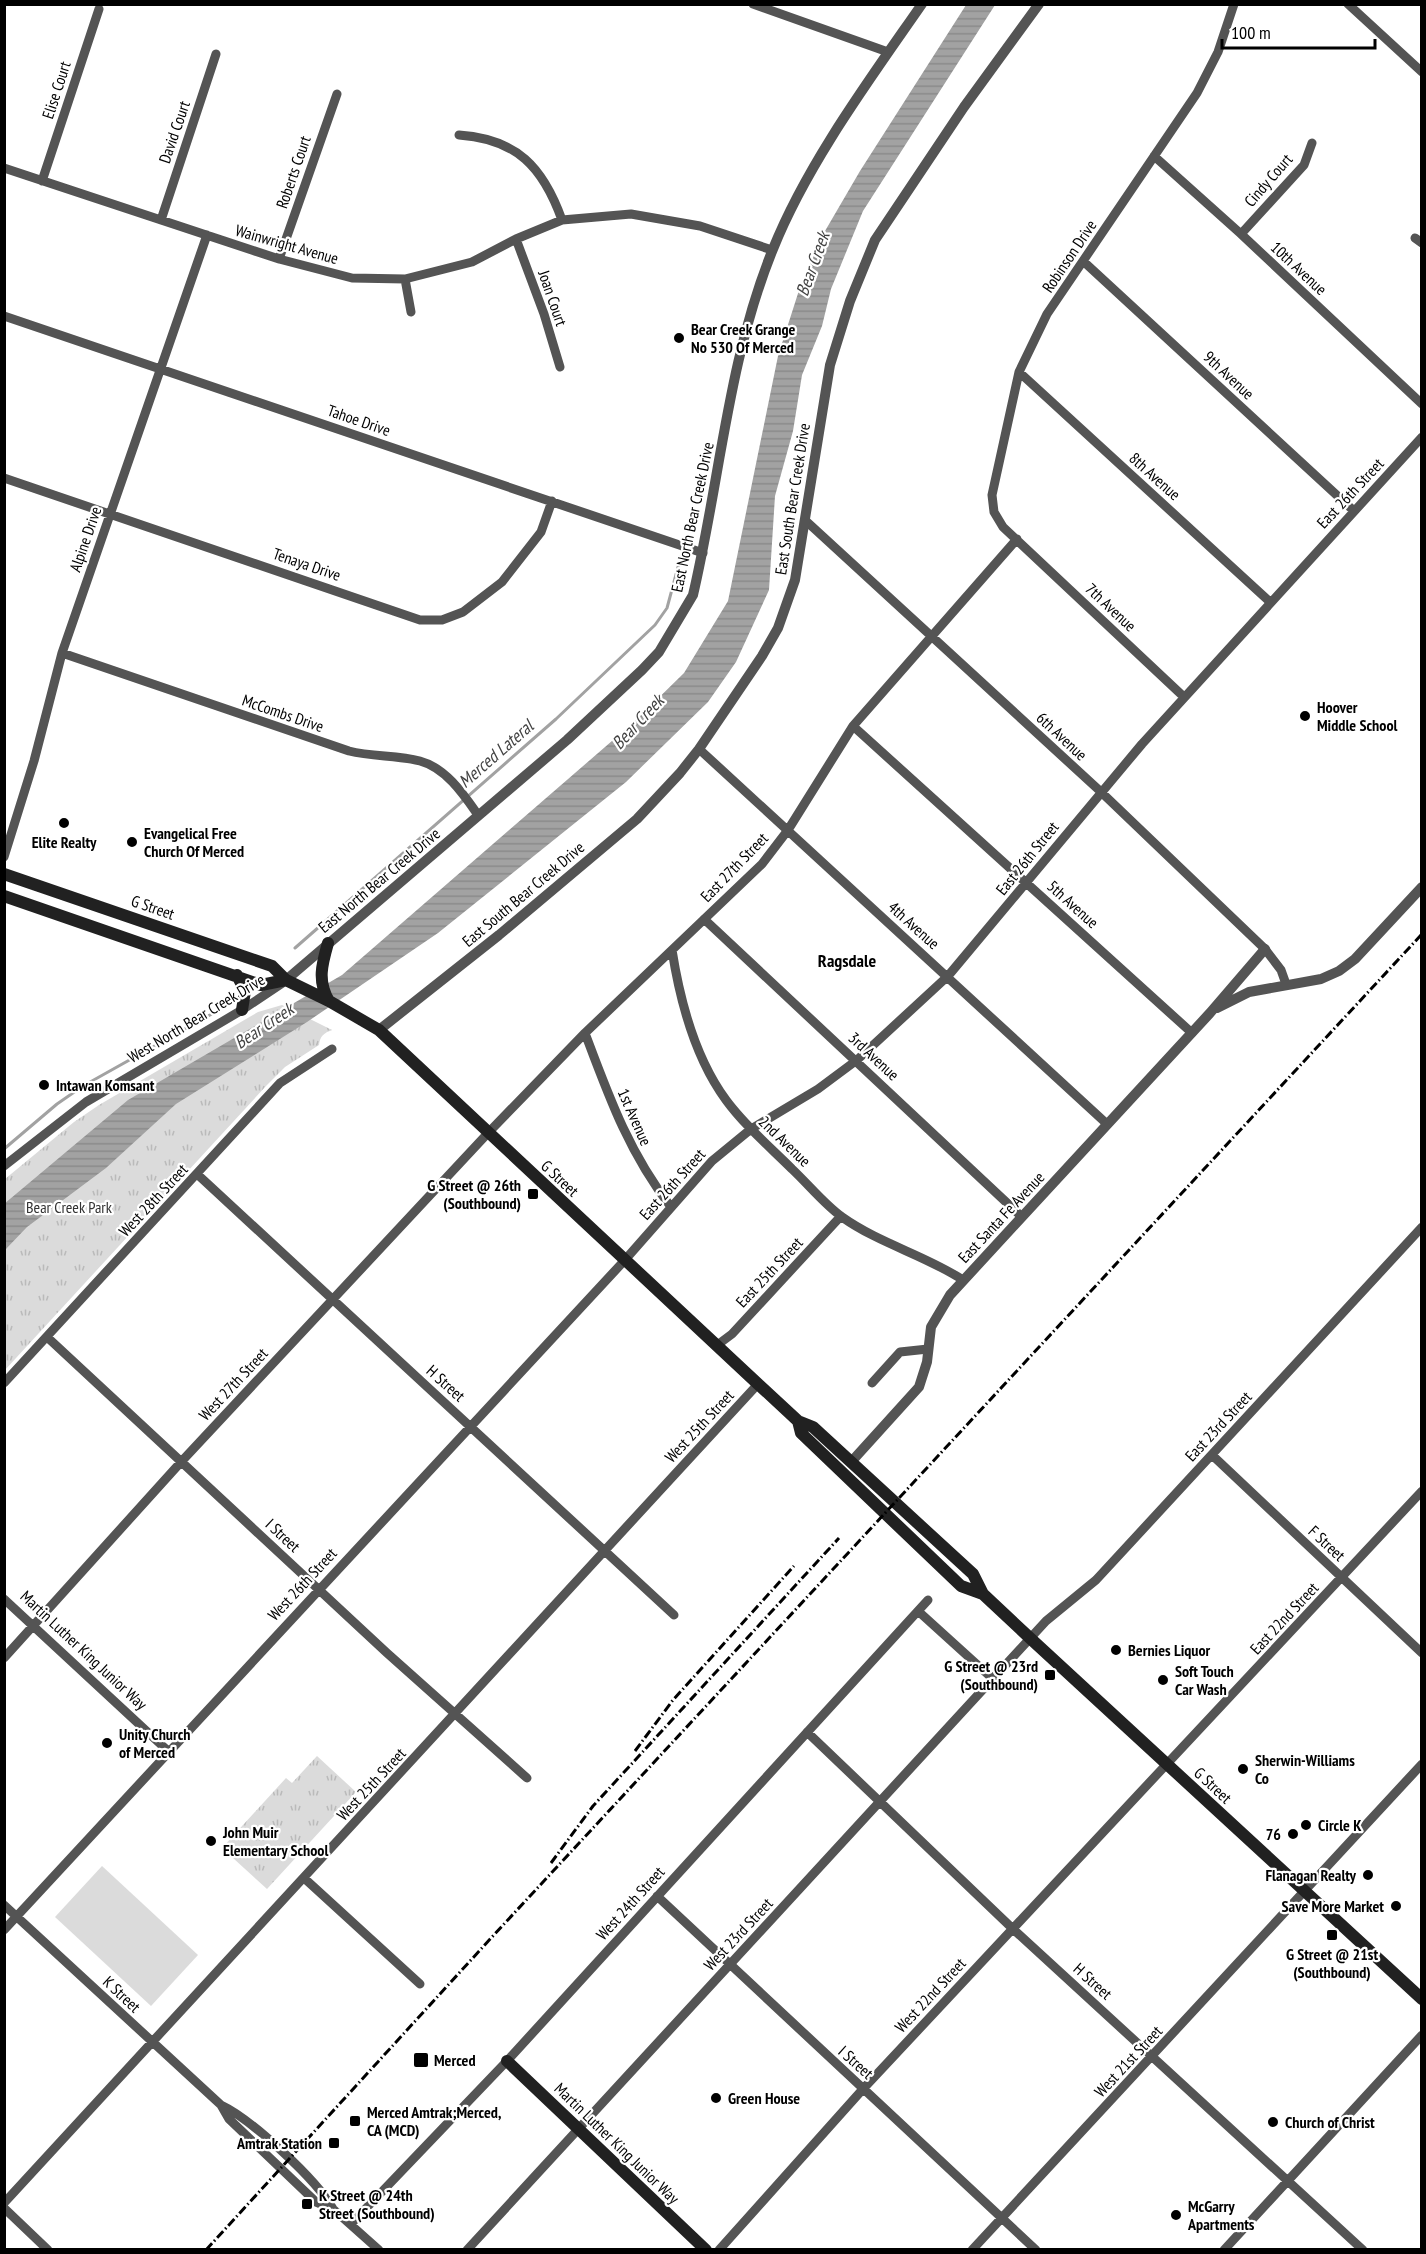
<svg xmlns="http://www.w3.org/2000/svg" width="1426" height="2254" font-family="'PT Sans Narrow',sans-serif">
<defs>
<pattern id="grass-tufts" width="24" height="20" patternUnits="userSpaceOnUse" patternTransform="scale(1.5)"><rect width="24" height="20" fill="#dbdbdb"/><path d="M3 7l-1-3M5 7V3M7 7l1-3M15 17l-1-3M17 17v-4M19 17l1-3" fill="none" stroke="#bababa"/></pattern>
<pattern id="water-rules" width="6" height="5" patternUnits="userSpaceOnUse" patternTransform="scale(1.5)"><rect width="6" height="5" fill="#a2a2a2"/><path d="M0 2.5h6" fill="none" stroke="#8a8a8a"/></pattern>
</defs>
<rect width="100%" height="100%" fill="#fff"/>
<path fill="url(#grass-tufts)" d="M282,1005L332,1030C324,1033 320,1036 319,1045L285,1067L266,1086L5,1370V1179L74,1122L99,1105L258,1012Z
M317,1756L356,1792L267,1889L222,1848L286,1778L292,1783Z"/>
<path fill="#dbdbdb" d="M102,1866L198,1955L151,2006L55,1917Z"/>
<path fill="url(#water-rules)" d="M966,5H995L863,211L831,289L822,326L802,375L793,431L775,496L769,590L736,662L708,702L626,782L438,933L307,1022L176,1104L106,1168L27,1227L5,1250L4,1204L128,1100L342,975L635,721L684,673L728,601L778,356L801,284L825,231L860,171Z"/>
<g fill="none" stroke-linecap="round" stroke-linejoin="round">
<path stroke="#a2a2a2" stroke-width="3" d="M295,948L556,719L655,625L667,608L681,556
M4,1149L57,1104L83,1086L217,1011"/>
<path stroke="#545454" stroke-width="9" d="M753,4L888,52
M1348,4L1422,72
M459,135C517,139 543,167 562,220
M1154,156L1241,234L1422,404
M4,168L279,259L352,278L405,279L472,262L516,239L562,220L631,214L700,226L772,250
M42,181L99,9
M161,220L216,54
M1241,234L1304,165L1312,143
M1415,238L1422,243
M516,239L544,314L560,367
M279,259L337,94
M1083,261L1354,511
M405,279L411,312
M4,316L703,553
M1019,372L1270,602
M4,478L420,620H442L463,612L502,582L541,532L552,501
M806,521L1100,791L1265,949L1281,970L1286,984
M62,653L349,751C373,757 397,755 420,761C446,768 464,795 478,815
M1184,697L1003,527L994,512L992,495L1019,372L1047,314L1197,93L1218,52L1234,4
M853,726L1192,1033
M699,749L1107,1124
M4,857L34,761L62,653L207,235
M704,919L1022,1217
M672,950C680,1001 695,1058 726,1100C745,1126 770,1147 792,1169C809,1185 824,1204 842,1217C880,1244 925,1255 963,1280
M585,1033C609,1097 629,1153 671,1207
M4,1166L86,1102L242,1010L284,982
M197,1174L674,1615
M47,1337L387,1653L527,1778
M716,1346L732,1334L841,1216
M4,1383L280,1083L332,1049
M872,1383L900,1352L928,1349
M1212,1455L1422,1653
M4,1599L168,1751
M918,1611L993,1679
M4,1658L181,1462L488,1133L585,1033L762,864L788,830L853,726L1017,539
M807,1732L1013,1929L1363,2250
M304,1878L420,1984
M657,1896L1036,2250
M4,1905L221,2105L229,2119L316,2202L333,2209L379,2250
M4,1930L624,1261L712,1161L751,1129L818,1089L857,1060L948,976L1142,744L1422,437
M221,2105C251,2119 317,2180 333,2209
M4,2203L758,1384
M4,2208L48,2250
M351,2224L507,2061L928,1600
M467,2250L1046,1621L1096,1580L1422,1227
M719,2250L863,2089L1422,1491
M972,2250L1422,1764
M1224,2250L1422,2035"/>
<path stroke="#545454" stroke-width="10" d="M286,980L567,740L642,670L659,652L693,595C720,480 728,359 773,249C807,164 870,79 922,4
M1217,1008L1249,992L1321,979L1339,971L1355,959L1422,887
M379,1030L499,935L637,819L680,773L699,749L762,656L778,628L795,580L830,365L850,301L875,240L964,107L1039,4
M852,1461L919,1387L927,1362L931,1327L950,1295L1210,1013L1265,949"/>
<path stroke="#212121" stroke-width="12" d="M4,874L272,966L286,980L329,1001L379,1030L758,1384L798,1421L813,1427L973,1574L983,1594L1031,1639L1422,1999
M4,896L261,985L286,980
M328,943C322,964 317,981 329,1001
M237,975L245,991L242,1010
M798,1421L801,1433L961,1586L983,1594
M507,2061L706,2250"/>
<path stroke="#000" stroke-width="3" stroke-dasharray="9 3 1.5 3" stroke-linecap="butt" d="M635,1751L673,1700L794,1566
M551,1863L593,1806L839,1538
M206,2250L492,1937L1422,934"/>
</g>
<g fill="#000" stroke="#fff" stroke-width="2">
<circle cx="679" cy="338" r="6"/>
<circle cx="1305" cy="716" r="6"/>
<circle cx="64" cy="823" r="6"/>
<circle cx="132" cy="842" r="6"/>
<circle cx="44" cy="1085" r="6"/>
<rect x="527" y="1188" width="12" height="12" rx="3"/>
<circle cx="1116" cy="1650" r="6"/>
<rect x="1044" y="1669" width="12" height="12" rx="3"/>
<circle cx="1163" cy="1680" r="6"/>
<circle cx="107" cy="1743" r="6"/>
<circle cx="1243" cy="1769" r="6"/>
<circle cx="1306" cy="1825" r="6"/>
<circle cx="1293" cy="1834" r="6"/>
<circle cx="211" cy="1841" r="6"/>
<circle cx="1368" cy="1875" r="6"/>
<circle cx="1396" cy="1906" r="6"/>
<rect x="1326" y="1929" width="12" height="12" rx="3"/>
<rect x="413" y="2052" width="16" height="16" rx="3"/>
<circle cx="716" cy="2098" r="6"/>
<rect x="349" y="2115" width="12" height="12" rx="3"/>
<circle cx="1273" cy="2122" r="6"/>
<rect x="328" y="2137" width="12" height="12" rx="3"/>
<rect x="301" y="2198" width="12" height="12" rx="3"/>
<circle cx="1176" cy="2215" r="6"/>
</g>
<g text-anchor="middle" stroke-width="4.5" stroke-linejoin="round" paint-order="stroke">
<g font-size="16" fill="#000" stroke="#fff">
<text transform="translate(56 90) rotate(-72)" y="6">Elise Court</text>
<text transform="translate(174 132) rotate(-71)" y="6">David Court</text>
<text transform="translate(293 172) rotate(-71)" y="6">Roberts Court</text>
<text transform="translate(1268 180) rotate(-49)" y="6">Cindy Court</text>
<text transform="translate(287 244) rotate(16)" y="6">Wainwright Avenue</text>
<text transform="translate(1069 256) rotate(-56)" y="6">Robinson Drive</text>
<text transform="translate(1299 268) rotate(43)" y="6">10th Avenue</text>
<text transform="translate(553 298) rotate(71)" y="6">Joan Court</text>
<text transform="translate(1229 375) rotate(43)" y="6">9th Avenue</text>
<text transform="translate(359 420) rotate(19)" y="6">Tahoe Drive</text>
<text transform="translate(1155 476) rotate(42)" y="6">8th Avenue</text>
<text transform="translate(1350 493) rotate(-47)" y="6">East 26th Street</text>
<text transform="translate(792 499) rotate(-81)" y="6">East South Bear Creek Drive</text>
<text transform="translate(692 517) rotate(-78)" y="6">East North Bear Creek Drive</text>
<text transform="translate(85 539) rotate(-71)" y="6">Alpine Drive</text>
<text transform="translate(307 564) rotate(19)" y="6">Tenaya Drive</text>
<text transform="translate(1111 607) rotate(43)" y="6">7th Avenue</text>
<text transform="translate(283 713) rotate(19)" y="6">McCombs Drive</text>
<text transform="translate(1062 736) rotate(43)" y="6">6th Avenue</text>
<text transform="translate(1027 858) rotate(-51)" y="6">East 26th Street</text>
<text transform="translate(734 867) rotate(-46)" y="6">East 27th Street</text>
<text transform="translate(379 880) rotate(-40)" y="6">East North Bear Creek Drive</text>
<text transform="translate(523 894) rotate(-40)" y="6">East South Bear Creek Drive</text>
<text transform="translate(1073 904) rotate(42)" y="6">5th Avenue</text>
<text transform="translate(153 907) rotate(19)" y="6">G Street</text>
<text transform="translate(914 925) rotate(42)" y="6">4th Avenue</text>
<text transform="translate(196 1018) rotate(-31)" y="6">West North Bear Creek Drive</text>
<text transform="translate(874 1056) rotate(43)" y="6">3rd Avenue</text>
<text transform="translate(635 1117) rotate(66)" y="6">1st Avenue</text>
<text transform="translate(785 1141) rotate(44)" y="6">2nd Avenue</text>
<text transform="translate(560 1178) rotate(43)" y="6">G Street</text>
<text transform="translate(672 1184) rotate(-48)" y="6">East 26th Street</text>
<text transform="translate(153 1200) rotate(-47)" y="6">West 28th Street</text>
<text transform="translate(1001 1217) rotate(-47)" y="6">East Santa Fe Avenue</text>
<text transform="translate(769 1272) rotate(-47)" y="6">East 25th Street</text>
<text transform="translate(446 1383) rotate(42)" y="6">H Street</text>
<text transform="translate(233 1384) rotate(-47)" y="6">West 27th Street</text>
<text transform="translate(699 1426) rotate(-47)" y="6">West 25th Street</text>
<text transform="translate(1218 1426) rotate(-47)" y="6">East 23rd Street</text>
<text transform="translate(283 1535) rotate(43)" y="6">I Street</text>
<text transform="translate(1327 1543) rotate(43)" y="6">F Street</text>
<text transform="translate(302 1584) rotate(-47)" y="6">West 26th Street</text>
<text transform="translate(1284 1618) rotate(-47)" y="6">East 22nd Street</text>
<text transform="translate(84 1650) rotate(43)" y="6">Martin Luther King Junior Way</text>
<text transform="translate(371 1784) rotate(-47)" y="6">West 25th Street</text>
<text transform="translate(1213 1785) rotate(43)" y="6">G Street</text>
<text transform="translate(630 1903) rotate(-48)" y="6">West 24th Street</text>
<text transform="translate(738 1934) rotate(-47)" y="6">West 23rd Street</text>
<text transform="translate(1093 1981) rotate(42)" y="6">H Street</text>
<text transform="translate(122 1994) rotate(43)" y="6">K Street</text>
<text transform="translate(930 1995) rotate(-47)" y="6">West 22nd Street</text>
<text transform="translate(1128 2061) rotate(-47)" y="6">West 21st Street</text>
<text transform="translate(856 2062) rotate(42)" y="6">I Street</text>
<text transform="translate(617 2143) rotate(44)" y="6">Martin Luther King Junior Way</text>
</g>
<g font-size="16" font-weight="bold" fill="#000" stroke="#fff" text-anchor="start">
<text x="691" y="335">Bear Creek Grange<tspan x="691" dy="18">No 530 Of Merced</tspan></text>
<text x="1317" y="713">Hoover<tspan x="1317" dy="18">Middle School</tspan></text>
<text x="144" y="839">Evangelical Free<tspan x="144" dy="18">Church Of Merced</tspan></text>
<text x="64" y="848" text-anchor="middle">Elite Realty</text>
<text x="56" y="1091">Intawan Komsant</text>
<text x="521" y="1191" text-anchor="end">G Street @ 26th<tspan x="521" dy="18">(Southbound)</tspan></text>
<text x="1128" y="1656">Bernies Liquor</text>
<text x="1038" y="1672" text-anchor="end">G Street @ 23rd<tspan x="1038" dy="18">(Southbound)</tspan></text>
<text x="1175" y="1677">Soft Touch<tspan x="1175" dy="18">Car Wash</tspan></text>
<text x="119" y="1740">Unity Church<tspan x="119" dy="18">of Merced</tspan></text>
<text x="1255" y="1766">Sherwin-Williams<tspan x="1255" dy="18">Co</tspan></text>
<text x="1318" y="1831">Circle K</text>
<text x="223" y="1838">John Muir<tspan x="223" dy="18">Elementary School</tspan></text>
<text x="1281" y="1840" text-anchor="end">76</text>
<text x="1356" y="1881" text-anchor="end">Flanagan Realty</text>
<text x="1384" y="1912" text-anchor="end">Save More Market</text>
<text x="1332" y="1960" text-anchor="middle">G Street @ 21st<tspan x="1332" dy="18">(Southbound)</tspan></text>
<text x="434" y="2066">Merced</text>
<text x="728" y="2104">Green House</text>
<text x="367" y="2118">Merced Amtrak;Merced,<tspan x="367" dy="18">CA (MCD)</tspan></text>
<text x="1285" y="2128">Church of Christ</text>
<text x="322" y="2149" text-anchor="end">Amtrak Station</text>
<text x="319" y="2201">K Street @ 24th<tspan x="319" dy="18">Street (Southbound)</tspan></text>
<text x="1188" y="2212">McGarry<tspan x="1188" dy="18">Apartments</tspan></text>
</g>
<g font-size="16" fill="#323232" stroke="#fff">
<text x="69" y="1213">Bear Creek Park</text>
</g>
<g font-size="18" font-style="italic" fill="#434343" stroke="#fff">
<text transform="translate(813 264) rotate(-70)" y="6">Bear Creek</text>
<text transform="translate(638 722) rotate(-47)" y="6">Bear Creek</text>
<text transform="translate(496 754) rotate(-41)" y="6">Merced Lateral</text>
<text transform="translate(264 1026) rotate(-34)" y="6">Bear Creek</text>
</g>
<g font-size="18" font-weight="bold" fill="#000" stroke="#fff">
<text x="847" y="967">Ragsdale</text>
</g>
</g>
<rect width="1426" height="2254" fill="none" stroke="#000000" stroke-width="12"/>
<path d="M1222 39v9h153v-9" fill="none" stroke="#000000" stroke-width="3"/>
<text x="1231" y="39" font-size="18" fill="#000000" stroke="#ffffff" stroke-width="4.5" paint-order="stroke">100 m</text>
</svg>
